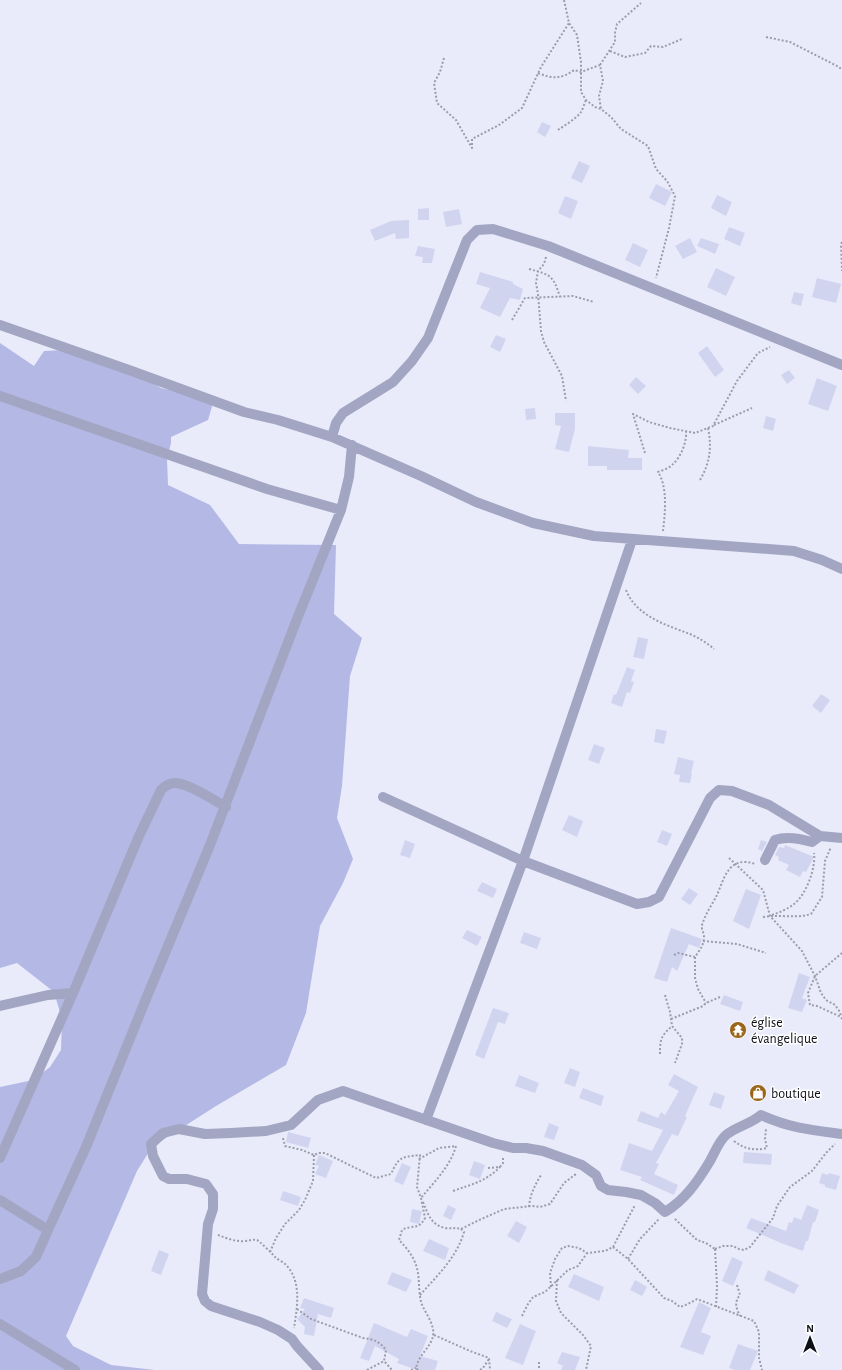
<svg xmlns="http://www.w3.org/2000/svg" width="842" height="1370" font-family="'Alegreya Sans',sans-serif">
<rect width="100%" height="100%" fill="#e9ebfb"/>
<path fill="#b4b8e4" d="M0,343L34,366L44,351L66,350L137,374L161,388L191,395L213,403L208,420L171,437V443L167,459L168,485L210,505L239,544L336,545L334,614L362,638L350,676L342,786L337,818L353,859L343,883L320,926L306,1013L286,1065L216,1106L152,1147L137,1171L66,1336L73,1346L111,1365L155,1370H0V1087L33,1080L50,1067L61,1050L62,1019L54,992L17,963L0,968Z"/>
<path fill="#d1d4ef" d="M542,122L551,126L545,137L537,132Z
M579,161L590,166L582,183L571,178Z
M656,184L672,192L665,206L649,198Z
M717,195L732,202L726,216L711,208Z
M565,196L578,201L571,219L558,213Z
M429,208V220H418V209Z
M459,209L462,224L446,227L443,212Z
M409,220V238L396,239L395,233L375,241L370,230L391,221Z
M729,227L745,233L740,246L724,239Z
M690,238L697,252L683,259L675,246Z
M701,238L719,244L715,254L697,246Z
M633,243L648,250L640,267L625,260Z
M418,246L435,249L432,263H422L423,257L415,256Z
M716,268L735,277L726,296L707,287Z
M480,272L513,282V284L523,289L520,300L510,298L500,317L480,308L490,288L476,284Z
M817,278L841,284L836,303L812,297Z
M794,292L804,294L801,306L791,303Z
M496,335L506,339L500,352L490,347Z
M707,346L724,370L715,377L698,353Z
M789,370L795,378L787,384L781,375Z
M636,377L646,386L638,394L629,385Z
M817,378L837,386L828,411L808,404Z
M535,408L536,419L526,420L525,409Z
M555,413H575V429L569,452L555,449L561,426L555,425Z
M766,416L776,419L773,431L763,428Z
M588,446L629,450L628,458H642V470H607V466H588Z
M638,637L648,639L644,659L633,657Z
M627,667L635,670L631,681L634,682L630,693L627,692L622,707L611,703L614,694L616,695Z
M821,694L830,700L821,713L812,706Z
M656,729L667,731L664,744L654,742Z
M594,744L605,748L599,764L588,760Z
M678,757L694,761L691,773H692L690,783L679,782L680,775L674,774Z
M569,815L583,821L577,837L562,830Z
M662,830L672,834L667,846L657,842Z
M405,840L415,844L410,858L400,855Z
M761,840L767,842L762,851L758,849Z
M785,845L814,857L806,872L803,871L800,877L786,870L789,865L778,860L779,857L775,855L779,847L784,848Z
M482,882L497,889L493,898L477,891Z
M689,888L698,894L690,905L681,899Z
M746,889L761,895L749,929L733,921Z
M671,928L702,939L699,948L689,944L677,971L672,967L667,982L654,978Z
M467,930L482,937L477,946L462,938Z
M524,932L541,938L537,949L520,943Z
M799,973L810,977L802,998L807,1000L802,1012L788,1008Z
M724,995L743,1002L740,1011L720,1004Z
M493,1008L509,1013L505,1024L498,1022L484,1059L475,1055Z
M570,1068L580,1072L575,1087L564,1083Z
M674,1074L698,1087L685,1116L687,1117L678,1136L672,1134L656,1163L659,1164L654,1174L678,1185L674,1195L640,1180L642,1177L620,1170L629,1143L652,1151L663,1130L637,1121L641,1111L658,1118L661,1112L665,1115L679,1091L668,1085Z
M519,1075L539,1083L535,1093L515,1086Z
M583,1088L604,1096L601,1106L579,1098Z
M714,1092L725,1096L721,1109L709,1105Z
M549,1123L559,1127L554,1140L544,1137Z
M288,1132L311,1138L308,1148L286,1142Z
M744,1152L772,1154L771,1165L743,1163Z
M319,1155L333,1161L326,1178L315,1174L319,1166L315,1165Z
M474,1161L485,1165L480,1179L469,1175Z
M402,1163L411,1167L403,1185L394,1181Z
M822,1173L828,1175L829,1173L840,1176L836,1190L825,1187V1185L819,1183Z
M283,1191L301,1197L298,1206L280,1200Z
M448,1205L456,1209L451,1220L443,1216Z
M807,1205L819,1210L815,1222H813L808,1241H806L803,1251L781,1243L746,1228L751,1218L786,1231L789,1222L792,1223L794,1217L801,1220Z
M412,1209L422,1211L419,1224L410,1222Z
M516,1221L527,1227L519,1243L507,1236Z
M429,1239L449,1248L445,1260L423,1251Z
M159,1250L169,1254L161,1275L151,1271Z
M732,1257L743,1262L733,1286L722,1281Z
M768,1270L799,1285L794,1294L764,1280Z
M392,1272L412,1280L406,1292L387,1284Z
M574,1274L604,1287L599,1301L568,1287Z
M635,1280L647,1287L642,1296L630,1290Z
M304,1298L334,1308L331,1318L318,1314L314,1336L304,1334L305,1327L297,1319L305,1309L300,1308Z
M699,1302L711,1308L701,1332L711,1336L703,1355L680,1347Z
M496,1312L512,1319L507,1328L492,1321Z
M374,1323L407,1337L411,1329L428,1336L420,1356L438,1361L435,1370H417L397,1363L399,1359L375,1346L369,1361L360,1358Z
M520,1324L536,1331L523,1365L505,1358Z
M738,1344L758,1351L750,1370H735L729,1368Z
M562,1352L580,1357L575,1370H561L563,1366L557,1363Z"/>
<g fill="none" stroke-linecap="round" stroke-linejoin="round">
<path stroke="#9b9daa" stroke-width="2" stroke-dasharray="2 2" stroke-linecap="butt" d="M564,0L569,23L577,35L581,62V92L586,100L595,107L601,109L611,117L621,129L648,146L656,169L667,181L675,196L669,228L656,278
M766,37L790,42L839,67L842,70
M610,51L625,57L645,53L651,46L663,47L682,39
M444,58L440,72L434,83L437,103L456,120L472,148V139L499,125L522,108L541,67L569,23
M600,65L615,42V33L617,24L641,3
M538,73C552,79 562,79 574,70L581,72L600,65L603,81L599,96L601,109
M558,130C565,125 576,119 581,112C583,109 584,104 586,100
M842,242L841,244L842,271
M546,257L544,264L538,271L536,283L538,294L541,331L544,342L562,376L566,401
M529,269C551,275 553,275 560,297
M512,320L525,298L573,296L594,302
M714,425L752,408
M645,453L633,414L649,422L670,428L695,433L713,426L737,381L758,353L770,347
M700,480C710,463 712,447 708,428
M663,531C665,514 668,487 658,472C663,470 670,468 673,464C681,457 687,442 686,431
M626,590C636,616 666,625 690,634C699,638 707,643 714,649
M729,858L763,890L770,916L802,951L815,976L821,993L826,1000L835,1005L840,1012L841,1017
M772,915C780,912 788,909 794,904C806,895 816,868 814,853
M763,917C779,914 795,919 811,914L822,897L825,861L831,847
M703,941L737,944L766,953
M842,953L815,976L808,993L810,1005L817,1006L841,1017L842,1019
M674,955L678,953L695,957C699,951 704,945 704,937C704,933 701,929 702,925C705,915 711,906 716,897C723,883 726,861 746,862C749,862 752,863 755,864
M695,957V978L698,989L706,1003
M665,995L670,1012L672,1026L682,1038V1044L675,1063
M671,1019L703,1006L706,1003L720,997
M660,1054C660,1039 661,1036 672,1026
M283,1138L285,1146L302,1150L314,1155L319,1153H325L376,1178L391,1174C399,1157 400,1157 420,1155L417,1187L421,1198L425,1218C418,1231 413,1224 402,1230L399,1240C406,1247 413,1256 416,1265C421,1279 417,1294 423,1307C427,1315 435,1326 433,1336C431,1347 419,1354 416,1368L418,1370
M734,1141C744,1149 754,1151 767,1148L765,1139L766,1129
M419,1159L439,1148L456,1146C450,1167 434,1182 421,1198
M488,1168L500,1167L503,1163V1156
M453,1191C472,1184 485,1182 500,1167
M423,1202C428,1214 431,1225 445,1228C451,1229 456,1227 461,1229L477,1221L504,1209L532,1206L540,1207L550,1204L564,1183L576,1174
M529,1207C530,1194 535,1185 541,1175
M675,1219L697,1240L706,1243L715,1249
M218,1235C226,1238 235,1242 245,1241C249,1241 252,1239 257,1240C259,1241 272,1253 275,1257C278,1260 284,1262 287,1266C302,1283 297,1308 294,1328
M613,1247L628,1259L664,1298L672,1301L680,1307L688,1304L697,1299L754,1321L759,1332V1358L762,1370
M715,1249L723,1246H733L739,1249L744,1250L750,1247L773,1218L777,1206L790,1187L812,1171L826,1153L835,1144
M715,1249L717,1285L716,1307
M270,1252L276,1238L285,1224L299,1210L305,1200L313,1181L314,1155
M628,1259L640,1239L659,1219
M557,1280L556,1301L561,1313L583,1335L591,1346L586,1370
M737,1285L740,1295C734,1302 736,1308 740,1316
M551,1287L550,1273L555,1259L562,1248L568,1246L579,1248L587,1253L605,1251L613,1247L635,1205
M420,1295C437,1276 457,1257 464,1232L461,1229
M297,1309L311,1319L363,1338C374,1339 380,1342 386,1350L384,1361L392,1370
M522,1316L528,1304L533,1297L545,1292L568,1270L578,1266L587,1253
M434,1335L470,1351L489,1358L490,1370
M539,1362V1370
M367,1370L384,1361
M411,1370L416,1368
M480,1370L483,1368L489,1359"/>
<path stroke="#a3a6c2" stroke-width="10" d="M0,325L129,370L244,412L278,420L332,437L336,423L343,413L393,382L412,361L428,338L467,240L477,230L493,229L548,246L842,365
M0,396L267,489L341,510
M332,437L421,476L476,502L533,523L594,536L794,551L822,560L842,569
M383,797L523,861L637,904L649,902L659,897L710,798L719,790L732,791L769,805L820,836L842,838
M765,860L775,840C786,836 802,839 812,842L820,836
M0,1006L48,995L73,993L139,836L161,790C165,786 169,783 175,783C188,783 214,800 226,807
M426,1120L523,861L632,540
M0,1158L73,993
M0,1200L48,1230L86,1147L148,994L210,845L297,619L341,510L349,477L352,445
M0,1279L21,1271L36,1257L48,1230
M0,1324L75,1370
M319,1370L297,1346L292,1339L278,1330L260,1322L211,1306L205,1301L202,1294L208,1224L213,1209V1194L206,1184L187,1179H169L163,1176L153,1156L151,1144L163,1133L179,1129L205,1134L231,1133L266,1131L291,1125L318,1100L343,1091L493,1143L513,1148H526L543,1151L582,1165L596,1175L601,1186L608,1190L626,1192L641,1195L655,1203L665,1212C685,1200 698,1181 710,1161C715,1152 719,1141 726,1135C737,1126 751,1124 761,1115C790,1128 811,1130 842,1134"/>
</g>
<defs>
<g id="temple-disc" transform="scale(0.9)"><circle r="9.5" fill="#99661b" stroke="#fff"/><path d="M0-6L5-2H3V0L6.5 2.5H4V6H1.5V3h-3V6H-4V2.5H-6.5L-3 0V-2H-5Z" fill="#fff"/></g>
<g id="shop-disc" transform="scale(0.9)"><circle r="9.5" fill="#99661b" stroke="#fff"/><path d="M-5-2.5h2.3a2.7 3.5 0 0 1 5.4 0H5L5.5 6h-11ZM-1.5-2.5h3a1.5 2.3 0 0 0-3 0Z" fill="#fff"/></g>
</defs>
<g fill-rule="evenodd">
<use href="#temple-disc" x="738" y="1030"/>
<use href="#shop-disc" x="758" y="1093"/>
</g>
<g text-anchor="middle" stroke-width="3" stroke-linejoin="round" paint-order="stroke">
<g font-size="14" fill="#0e0f18" stroke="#fff" text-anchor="start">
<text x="751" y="1027">église<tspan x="751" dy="16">évangelique</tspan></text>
<text x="771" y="1098">boutique</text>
</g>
</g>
<g transform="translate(810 1338)" stroke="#ffffff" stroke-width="3" paint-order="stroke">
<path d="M0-3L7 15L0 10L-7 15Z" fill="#0e0f18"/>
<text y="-6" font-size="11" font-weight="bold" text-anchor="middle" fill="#0e0f18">N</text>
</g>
</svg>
